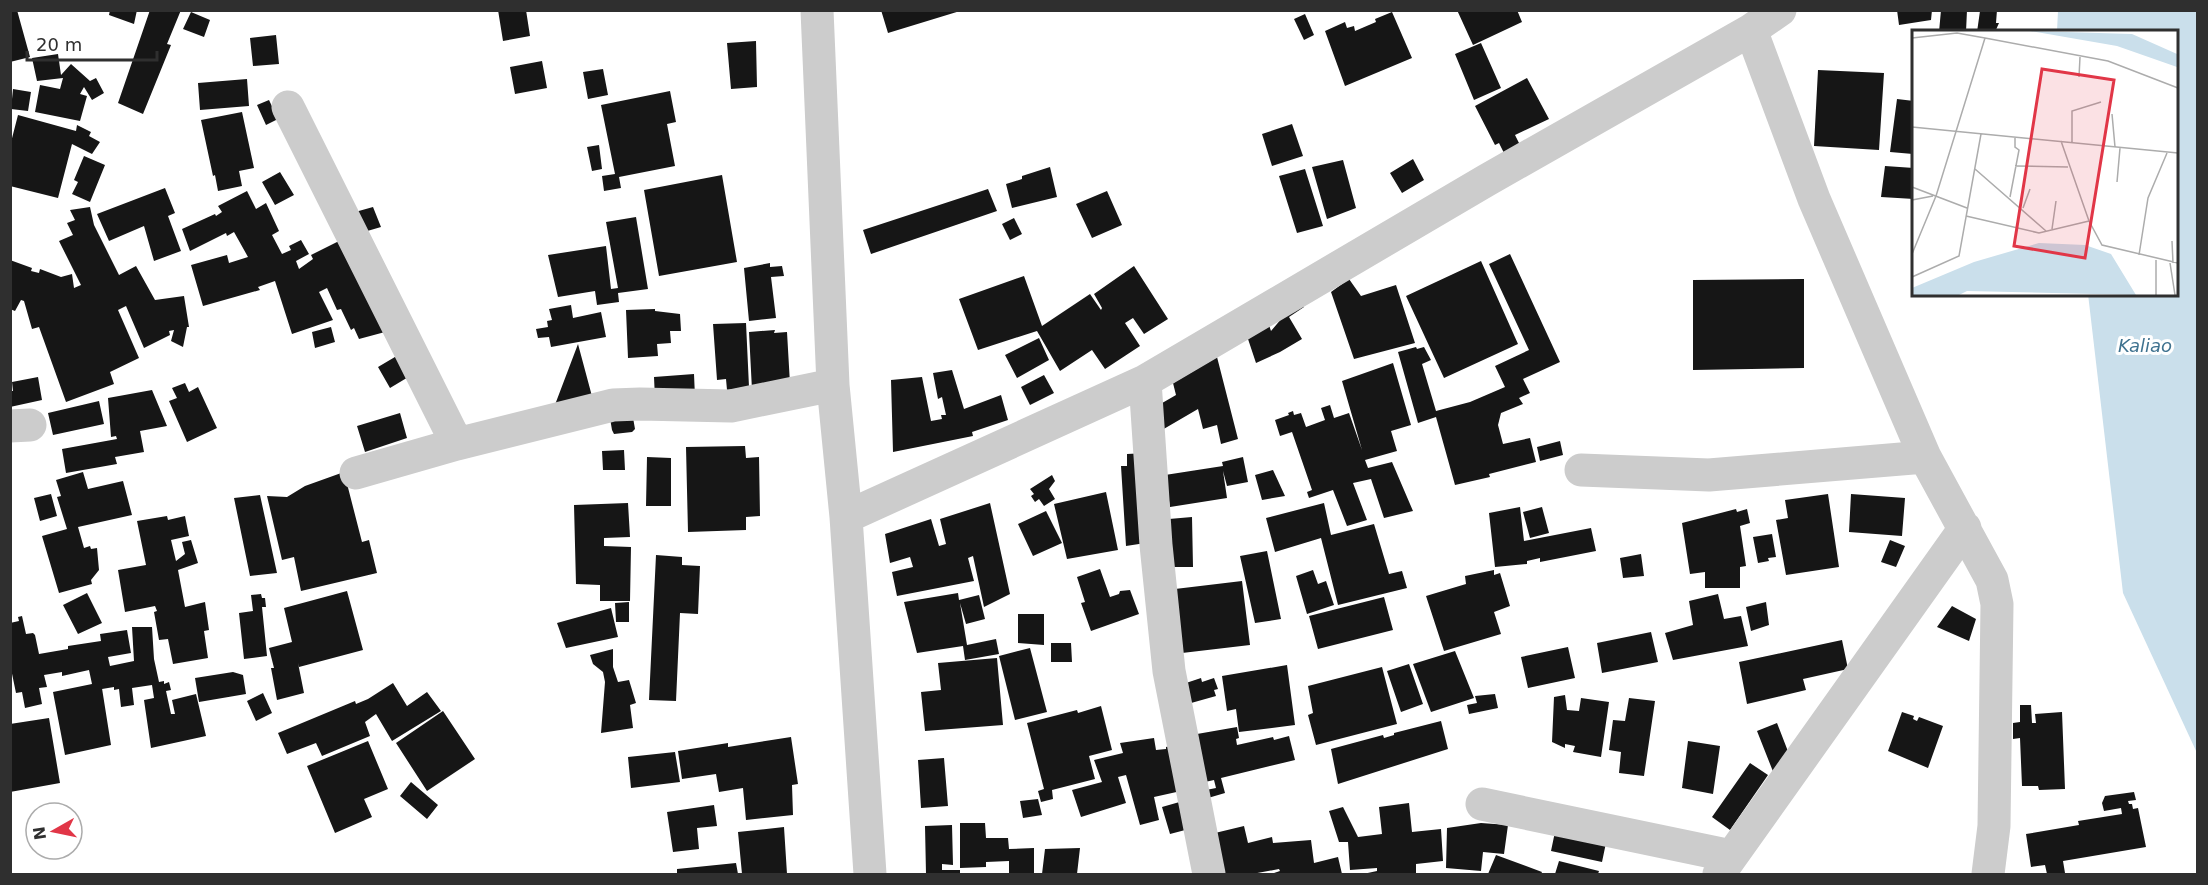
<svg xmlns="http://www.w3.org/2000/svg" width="2208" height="885" font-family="'DejaVu Sans',sans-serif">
<rect width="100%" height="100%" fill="#fff"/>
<path fill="#cadfeb" d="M2058,11H2197V753L2123,593L2088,294H2176V32L2057,31Z"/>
<path fill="#161616" d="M10,10H17L30,57L10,62Z
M110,10H137L134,24L109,15Z
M150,10H181L167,44L171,45L143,114L118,103Z
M498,10H526L530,36L503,41Z
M881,10H960V11L888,33Z
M1457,10H1517L1522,22L1473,45Z
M1897,10H1932L1931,20L1899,25Z
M1941,10H1967L1966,32H1939Z
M1988,10H1997L1996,23H1999L1995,32H1977L1980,11L1988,12Z
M191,12L210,20L204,37L183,29Z
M1392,12L1412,58L1345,86L1325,31L1345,22L1347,28L1354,26L1355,31L1376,22L1375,19Z
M1305,14L1314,35L1304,40L1294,19Z
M276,35L279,64L253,66L250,38Z
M756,41L757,87L731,89L727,43Z
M1481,43L1501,88L1474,100L1455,54Z
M58,54L61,75L71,64L90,81L96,78L104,93L92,100L84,87L80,94L87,96L80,121L35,112L40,85L60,89L63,78L37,81L32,58Z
M542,61L547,88L515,94L510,67Z
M603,69L608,95L588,99L583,72Z
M1818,70L1884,73L1879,150L1814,146Z
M1527,78L1549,119L1515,135L1521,147L1505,155L1499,143L1495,145L1475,106Z
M247,79L249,106L200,110L198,83Z
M13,89L31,92L28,111L11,109Z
M670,91L676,122L667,124L675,166L619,177L621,188L604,191L602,176L615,174L601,105Z
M1897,99L1914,101L1913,154L1890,152Z
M269,100L278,119L266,125L257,105Z
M242,112L254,168L239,171L242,186L218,191L215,175L213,176L201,120Z
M18,115L76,131L77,125L91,132L89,136L100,142L92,154L72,144L58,198L10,186V146Z
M1292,124L1303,156L1272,166L1262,134Z
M599,145L602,169L592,171L587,147Z
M84,156L105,165L90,202L72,194L78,182L74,180Z
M1413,159L1424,180L1402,193L1390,173Z
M1343,160L1356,208L1327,219L1312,167Z
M1885,166L1914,168V199L1881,197Z
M1050,167L1057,197L1012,208L1006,184L1022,179V176Z
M1305,169L1323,226L1297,233L1279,176Z
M280,172L294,195L275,205L262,182Z
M722,175L737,262L659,276L644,190Z
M165,188L175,213L168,216L181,251L154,261L144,226L109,241L97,214Z
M988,189L997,211L871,254L863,230Z
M247,191L256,209L266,203L279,231L272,235L282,254L291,250L289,246L301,240L309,254L296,261L299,269L313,259L311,255L343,239L385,332L359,339L354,328L351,330L341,309L337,310L327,288L319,292L333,320L292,334L275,281L258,287L260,290L203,306L191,265L227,255L229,263L248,257L234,232L227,236L226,233L190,251L182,229L215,214L216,216L222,212L218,206Z
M1107,191L1122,225L1092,238L1076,204Z
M90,207L94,225L119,275L136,266L155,300L184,296L189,327H187L183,347L171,341L174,330L169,331L170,335L144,348L126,306L118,310L139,358L110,372L114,384L66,402L39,327L32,329L24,301L21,300L15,311L10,309V260L32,268L31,271L39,273L40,269L61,277L72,274L74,288L81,285L59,241L73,235L67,223L75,220L70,210Z
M373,207L381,227L357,234L348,214Z
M636,217L648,289L618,293L619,302L597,305L595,291L558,297L548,255L606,246L611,289L618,288L606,222Z
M1014,218L1022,234L1010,240L1002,224Z
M1510,254L1560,362L1523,379L1530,393L1519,398L1523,404L1501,413L1498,425L1503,444L1530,438L1536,462L1489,474L1490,477L1455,485L1436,417L1418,423L1398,352L1416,347L1417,349L1424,347L1431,360L1422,364L1436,411L1470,402L1505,387L1495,366L1529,350L1489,264Z
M1481,261L1518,344L1444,378L1406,296Z
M770,263V267L782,266L784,276L771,277L776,318L749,321L744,268Z
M1134,266L1168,319L1144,334L1133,318L1125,323L1140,346L1105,369L1092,350L1060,371L1037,331L978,350L959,299L1024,276L1042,326L1090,294L1101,310L1102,308L1094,294Z
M1349,279L1361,296L1396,285L1415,343L1354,359L1331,292Z
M1804,279V368L1693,370V280Z
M1299,298L1304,307L1289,317L1302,339L1280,352L1256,363L1247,336L1269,325L1271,331Z
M571,305L573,318L601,312L606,337L551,347L549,337L538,338L536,329L548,327L547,321L552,320L549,309Z
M655,309V311L680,314L681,331H670L671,343L657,344L658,356L628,358L626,310Z
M746,323L749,387L727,390L726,379L717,380L713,324Z
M331,327L335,342L315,348L312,332Z
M775,330L774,333L787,332L790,384L752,390L749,332Z
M1039,338L1049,360L1017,378L1005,355Z
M578,344L593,400L553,410Z
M400,354L410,376L390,388L378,367Z
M1217,357L1238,439L1221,444L1217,425L1203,429L1198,409L1162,430L1157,406L1176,395L1173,383Z
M1393,363L1411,425L1391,431L1397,451L1365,460L1368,468L1392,462L1413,511L1384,518L1371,479L1353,483L1367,520L1347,526L1333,490L1309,498L1307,492L1312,490L1292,432L1280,436L1275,420L1289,415L1288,413L1293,411L1294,415L1301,413L1306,427L1325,420L1321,408L1330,405L1334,418L1349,413L1362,450L1342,381Z
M952,370L964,409L1001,395L1008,420L972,432L973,436L893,452L891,380L922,377L931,421L942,419L941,415H946L942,397L938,399L933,373Z
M694,374L695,397L655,399L654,377Z
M1044,375L1054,393L1030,405L1021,387Z
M38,377L42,400L10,407V391H13L12,382Z
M185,383L189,392L198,387L217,428L187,442L169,401L177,398L172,388Z
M152,390L167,426L140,431L144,452L115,457L117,464L66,473L62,449L117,439L116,436L111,437L108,398Z
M99,401L104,424L53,435L48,413Z
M609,412H632L635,429L632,432L614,434L612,430Z
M400,413L407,438L365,452L357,426Z
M1560,441L1563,455L1540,461L1537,447Z
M745,446L746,458L759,457L760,516L746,517V530L688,532L686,447Z
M624,450L625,470H603L602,451Z
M1147,453L1152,542L1126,546L1121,466H1127V454Z
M647,457L671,458V506H646Z
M1243,457L1248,482L1227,486L1223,471L1227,498L1170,507L1165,475L1223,466L1222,462Z
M1273,470L1285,496L1262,500L1255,475Z
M83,472L88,489L123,481L132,515L78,527L84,548L90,546L91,549L97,548L99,570L91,580L92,584L59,593L42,536L67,529L57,497L61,496L56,480Z
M344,472L362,542L369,540L377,573L301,591L294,557L282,560L267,496L287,497L305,486Z
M1052,475L1055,481L1049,489L1055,499L1044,506L1039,499L1035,502L1031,496L1034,494L1030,489Z
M1106,492L1118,550L1067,559L1054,504Z
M51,494L57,516L40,521L34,498Z
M1828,494L1839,567L1786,575L1776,520L1788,518L1785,500Z
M1851,494L1905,498L1902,536L1849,532Z
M260,495L277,573L250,576L234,498Z
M628,503L630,537L604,538V546L631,547L630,601H600V585L576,584L574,505Z
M990,503L1010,594L984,607L973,556L968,558L974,581L897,596L892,572L913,567L910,557L890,563L885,534L931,519L939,546L946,544L940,519Z
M1324,503L1331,535L1374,524L1389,574L1402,571L1407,588L1338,605L1321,538L1275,552L1266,518Z
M1520,507L1524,541L1591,528L1596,551L1540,562V558L1527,561V564L1495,567L1489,513Z
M1542,507L1549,533L1530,538L1523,512Z
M1736,509L1737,512L1747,509L1750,523L1740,526L1746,566L1740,567V588H1705V572L1690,574L1682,523Z
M1046,511L1062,543L1033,556L1018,524Z
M167,516L168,520L185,516L189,536L171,540L176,561L185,554L182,542L191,540L198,563L178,570L185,607L205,602L209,630L204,631L208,658L173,664L168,639L159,640L154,612L157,611L155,606L125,612L118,570L146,565L137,521Z
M1192,517L1193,567H1171L1169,519Z
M1772,534L1776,557L1768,558L1769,561L1758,563L1753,537Z
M1890,540L1905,546L1896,567L1881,562Z
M1267,551L1281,619L1255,623L1240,556Z
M1641,554L1644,576L1623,578L1620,558Z
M656,555L682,557V565L700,566L698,614L680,613L676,701L649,700Z
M1100,569L1110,597L1119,594L1120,591L1130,590L1139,614L1091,631L1081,603L1085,602L1077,577Z
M1313,570L1318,584L1326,581L1334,605L1307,614L1296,576Z
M1494,570V575L1500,573L1510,606L1494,612L1501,634L1444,651L1426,596L1466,584L1465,576Z
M1242,581L1250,645L1182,653L1175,589Z
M347,591L363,650L299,667L298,663L304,693L277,700L271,668H274L269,648L292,642L284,608Z
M87,593L102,623L78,634L63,605Z
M958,593L959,600L979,595L985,619L966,624L960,603L967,645L996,639L999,654L965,660L963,646L917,653L904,602Z
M261,594L262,598H265L266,607H262L267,656L244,659L239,613L253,611L251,595Z
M1718,594L1724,619L1741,616L1748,646L1673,660L1665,633L1693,625L1689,601Z
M1384,597L1393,630L1318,649L1309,616Z
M629,602V622H616L615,603Z
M1766,602L1769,625L1751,631L1746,607Z
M1952,606L1976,619L1969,641L1937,627Z
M611,608L618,637L566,648L557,623Z
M1018,614H1044V645L1018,643Z
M22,616L26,634L33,633L35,635L39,654L68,649V646L101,641L100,634L127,630L131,653L108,657L110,666L134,661L132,627H152L154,659L159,682L164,681V684L169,682L171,690L166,691L171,714H175L172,700L196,694L206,736L151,748L144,700L154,698L152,685L132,688L134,705L121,707L119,689L114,690V687L102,689L101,682L111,745L65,755L53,692L92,684L89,670L62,676V672L44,675L47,687L39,688L42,704L25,708L22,692L16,693L10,664V623L19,621L18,617Z
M1651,632L1658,662L1602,673L1597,643Z
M1842,640L1848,669L1803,679L1806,690L1747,704L1739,662Z
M1051,643H1071L1072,662H1051Z
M1568,647L1575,678L1528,688L1521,657Z
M1030,648L1047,712L1015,720L999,656Z
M613,649V667L618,682L629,680L636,703L630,705L633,728L601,733L605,682L603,672L593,664L590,655Z
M1455,651L1474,698L1431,712L1413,664Z
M997,658L1003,725L925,731L921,692L941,690L938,663Z
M1409,664L1423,704L1401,712L1387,671Z
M1287,665L1295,725L1239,732L1236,709L1227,711L1222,676Z
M1382,667L1397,724L1316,745L1308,715L1313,713L1308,686Z
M233,672L243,675L246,694L199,702L195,678Z
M1201,678L1202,682L1214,678L1218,689L1214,690L1216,696L1184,705L1183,684Z
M393,683L407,706L427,692L441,711L392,741L376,714L365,722L370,736L322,756L316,743L287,754L278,733L355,701L356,704L368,699Z
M263,693L272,713L256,721L247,701Z
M1495,694L1498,708L1469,714L1467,705L1477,703L1475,696Z
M1565,695L1567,710L1579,711L1581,698L1609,702L1601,757L1573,752L1575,746L1565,744V748L1552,742L1554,697Z
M1629,698L1655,701L1644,776L1619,773L1621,752L1609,750L1613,720L1625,721Z
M2020,705H2031L2032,723H2036L2035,714L2062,712L2065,789L2039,790L2038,786H2022L2020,738L2013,739V723L2020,722Z
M1101,706L1112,750L1089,756L1095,779L1052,790L1053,799L1041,802L1038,791L1044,789L1027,723L1077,710L1078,713Z
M443,711L475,759L427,791L396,743Z
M1902,712L1914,716L1913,719L1917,721L1919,717L1943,726L1928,768L1888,751Z
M49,718L60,783L10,792V724Z
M1441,721L1448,749L1338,784L1331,749L1383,735L1384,738L1394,735V733Z
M1777,723L1789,754L1774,774L1757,731Z
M1237,727L1239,738L1236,739L1237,745L1273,737L1274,740L1289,736L1295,760L1221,778L1225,793L1208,798L1206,790L1216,788L1214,780L1205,782L1197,734Z
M791,737L798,784L792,785L793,815L746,820L743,788L719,792L716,774L682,779L678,751L728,743V747Z
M1154,738L1156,750L1166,749V747L1175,744L1181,791L1154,797L1159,820L1140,825L1126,775L1118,777L1126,803L1081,817L1072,790L1102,782L1094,760L1123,753L1120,743Z
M368,741L388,789L364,799L372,817L335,833L307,766Z
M1688,741L1720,746L1713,794L1682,788Z
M675,752L680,782L631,788L628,757Z
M944,758L948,806L921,808L918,760Z
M1750,763L1768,775L1730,830L1712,817Z
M411,782L438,805L427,819L400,796Z
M2134,792L2136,800L2128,801L2129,804H2132L2133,809L2138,808L2146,847L2063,861L2065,873L2047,874L2045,865L2031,867L2026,834L2079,825L2078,821L2122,814L2121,808L2104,811L2102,803L2105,796Z
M1038,799L1042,815L1023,818L1020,801Z
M1183,801L1189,829L1170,834L1162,807Z
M1409,803L1412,832L1441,829L1443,861L1416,864V874H1363L1377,871V868L1350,870L1348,842H1339L1329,811L1343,807L1358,837L1382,834L1379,807Z
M714,805L717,826L697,828L699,849L673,852L667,812Z
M960,823H985L986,838H1008L1009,849L1034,848V874H1009V861L986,862V867L960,868Z
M1481,823L1508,825L1504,854L1483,852L1481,871L1446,868L1447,828Z
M952,825L953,865L942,864V870H960V874H926L925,826Z
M1244,826L1248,843L1272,837L1273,843L1311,840L1314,863L1338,857L1342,874H1271L1280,871L1279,869L1252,874H1225L1215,833Z
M784,827L787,874H742L738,832Z
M1556,827L1607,838L1602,862L1551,851Z
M1080,848L1077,874H1042L1045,849Z
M1496,855L1542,872L1541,874H1488Z
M1559,861L1599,871L1598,874H1555Z
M736,863L738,874H677V869Z"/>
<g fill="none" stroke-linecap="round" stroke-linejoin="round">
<path stroke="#ccc" stroke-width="33" d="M817,10L833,385L846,517L870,874
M1751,30L1814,199L1925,457L1992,580L1997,604L1994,826L1988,874
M288,107L457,444L613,405L640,404L731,406L833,385
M1145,381L1156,545L1169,671L1209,874
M10,426L30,425
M1581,470L1709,475L1925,457
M356,473L457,444
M846,517L1145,381L1487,180L1751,30L1780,10
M1482,804L1731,856
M1719,874L1965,528"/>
</g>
<g text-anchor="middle" stroke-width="6" stroke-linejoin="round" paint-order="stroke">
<g font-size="18" font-style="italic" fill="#3f728f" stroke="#fff">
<text x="2145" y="352">Kaliao</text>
</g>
</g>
<g transform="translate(1912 30)">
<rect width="266" height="266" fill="#fff"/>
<path d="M118,1L220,4L265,24V37L205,16ZM127,213L173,215L199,224L224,265L55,261L47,265H0V258L62,232Z" fill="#cadfeb"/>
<path fill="none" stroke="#acacac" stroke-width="1.5" d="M0,8L45,3L73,8L196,31L266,58M167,47L168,27M200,84L203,117M0,97L266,123M149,111L177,191L190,215L266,233M160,112V81L189,72M103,136L156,137M63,139L134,201M205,152L208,118M0,157L55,178M98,167L107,120L103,117V107M0,170L21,166M111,178L118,159M54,186L127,203L177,191M140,199L144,171M260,211L261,233M0,224L24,166L73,8M227,225L236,168L255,123M258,233L263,265M0,247L47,226L69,104M244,265V230"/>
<path fill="#e13647" fill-opacity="0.15" stroke="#e13647" stroke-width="3" d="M130,39L202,50L173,228L102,216Z"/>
<rect width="266" height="266" fill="none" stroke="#2f2f2f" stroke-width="3"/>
</g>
<rect width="2208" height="885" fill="none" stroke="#2f2f2f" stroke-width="24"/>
<g transform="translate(54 831) rotate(261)"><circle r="28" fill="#ffffff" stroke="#acacac" stroke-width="1.5"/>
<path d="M0-4.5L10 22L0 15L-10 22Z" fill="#e13647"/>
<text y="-9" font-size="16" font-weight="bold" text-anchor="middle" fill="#2f2f2f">N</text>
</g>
<path d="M27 51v9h130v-9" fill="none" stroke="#2f2f2f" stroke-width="3"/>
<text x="36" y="51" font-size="18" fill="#2f2f2f" stroke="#ffffff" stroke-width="4.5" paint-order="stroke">20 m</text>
</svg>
